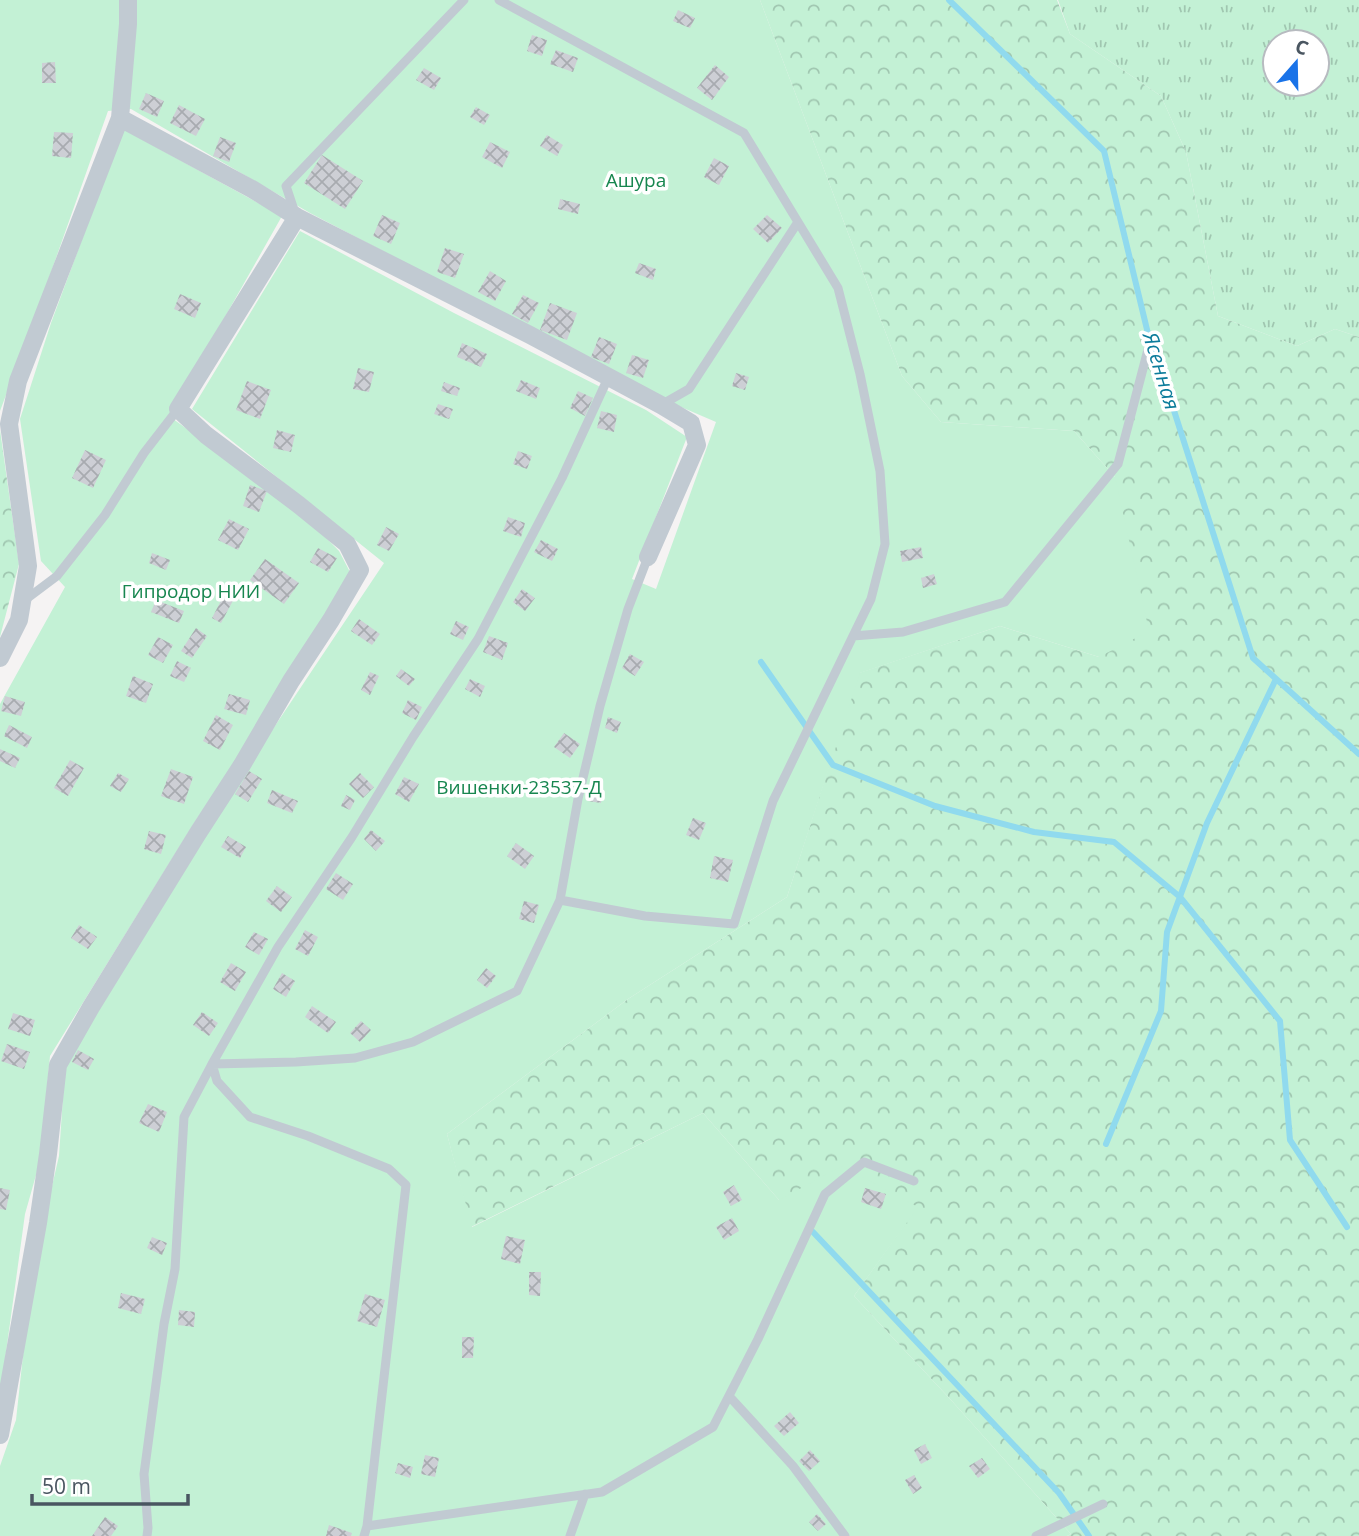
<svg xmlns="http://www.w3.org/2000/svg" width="1359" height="1536" font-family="'Open Sans',sans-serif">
<defs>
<pattern id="grass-tufts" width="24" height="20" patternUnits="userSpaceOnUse" patternTransform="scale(1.75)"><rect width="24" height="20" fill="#c3f1d5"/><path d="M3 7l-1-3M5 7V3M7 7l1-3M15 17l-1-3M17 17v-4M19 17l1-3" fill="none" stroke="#a0c6b0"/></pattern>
<pattern id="forest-crowns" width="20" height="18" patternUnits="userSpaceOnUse" patternTransform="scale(1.75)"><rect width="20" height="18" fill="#c3f1d5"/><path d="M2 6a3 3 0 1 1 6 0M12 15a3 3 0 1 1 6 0" fill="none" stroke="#a0c6b0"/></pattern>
<pattern id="building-cross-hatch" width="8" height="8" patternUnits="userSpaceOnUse" patternTransform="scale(1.75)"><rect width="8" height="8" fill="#cdcfd5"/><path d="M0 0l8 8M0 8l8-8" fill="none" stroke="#a8abb0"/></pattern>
</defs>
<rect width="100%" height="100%" fill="#f5f3f3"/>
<path fill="url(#grass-tufts)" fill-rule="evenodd" d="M1058,0H1359V337L1335,329L1297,346L1218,316L1186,152L1161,96L1070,34ZM1275,42H1317V84H1275Z"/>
<path fill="url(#forest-crowns)" d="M760,0H1057L1070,34L1161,96L1186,152L1218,316L1297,346L1335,329L1359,337V1536H1067L1071,1534L951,1400L854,1296L917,1207L779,1200L703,1113L471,1227L447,1134L628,999L787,897L859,673L1000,626L1099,657L1115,477L1074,431L941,422L902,376Z
M0,430L19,564L0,637Z"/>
<path fill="#c3f1d5" d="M0,0H760L902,376L941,422L1074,431L1115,477L1149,631L1099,657L1000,626L860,673L787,897L628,999L447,1134L472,1227L703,1113L779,1200L842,1166L918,1207L854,1296L951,1400L1071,1534L1067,1536H0V1466L16,1420L32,1272L59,1156L65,1066L210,823L384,563L192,409L300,231L454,313L646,410L687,437L632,579L656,589L716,422L681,407L310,213L131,109L108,111L33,323L0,411Z
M123,129L282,216L169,416L299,510L339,551L350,572L236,762L196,820L50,1056L40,1161L25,1214L0,1396V704L65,587L41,561L20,419L51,323Z"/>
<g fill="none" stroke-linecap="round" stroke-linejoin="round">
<path stroke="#90daee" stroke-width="6" d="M949,0L1104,151L1150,342L1162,373L1253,658L1359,754
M761,662L833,765L935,806L1034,832L1114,842L1180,897L1280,1021L1290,1140L1347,1227
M1106,1144L1161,1011L1167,932L1207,823L1276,679
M813,1232L1059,1493L1089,1536"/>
</g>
<path fill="url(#building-cross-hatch)" d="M678,10L695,18L690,28L673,21Z
M532,35L547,40L542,56L527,51Z
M556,50L578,58L573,72L550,64Z
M55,62L56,83H42V63Z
M715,65L729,77L712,100L697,88Z
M424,68L441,78L434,90L416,80Z
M146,93L164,101L157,117L139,109Z
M179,105L205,119L196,136L170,123Z
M476,107L490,115L484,125L470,117Z
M54,132L73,133L71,158L52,156Z
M547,135L563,145L557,156L540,146Z
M220,137L236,143L229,162L213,156Z
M490,142L510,152L502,168L482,157Z
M322,155L363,181L345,209L304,183Z
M714,158L729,166L719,185L704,177Z
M560,199L580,204L578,214L558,209Z
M382,215L400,223L391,244L373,236Z
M767,215L782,228L768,243L753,229Z
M445,248L464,254L455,278L437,272Z
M639,263L656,269L653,280L635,273Z
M490,271L506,281L495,301L478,292Z
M180,294L201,303L195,318L174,309Z
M523,295L539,303L528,323L512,314Z
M550,303L577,313L567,340L540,330Z
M599,337L617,344L609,364L591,357Z
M462,343L487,354L481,367L457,357Z
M632,355L649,360L643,378L626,373Z
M358,368L374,372L369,392L353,389Z
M736,373L749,377L745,390L732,386Z
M521,380L540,388L536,399L516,391Z
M247,381L271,390L260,419L236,410Z
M444,382L460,388L457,396L441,391Z
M578,391L593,398L585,416L570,408Z
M438,404L453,409L449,419L434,414Z
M601,411L617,415L614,432L597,428Z
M277,430L295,435L291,452L273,448Z
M85,450L106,460L93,488L72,478Z
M518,451L532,456L527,469L513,464Z
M250,485L267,491L259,512L243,506Z
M508,517L525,523L521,537L503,531Z
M229,519L249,529L238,550L218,540Z
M386,527L399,534L389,551L377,545Z
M541,540L558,549L552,561L534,552Z
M921,547L923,558L902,562L900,551Z
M318,548L337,558L328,572L310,562Z
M152,553L170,560L166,570L149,563Z
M265,559L299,583L284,604L250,580Z
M934,574L937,584L923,588L921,578Z
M522,589L535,598L525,611L513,602Z
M226,591L236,595L221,623L212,618Z
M156,600L184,611L179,623L151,612Z
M359,619L380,634L372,645L351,631Z
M456,621L469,627L463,640L450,634Z
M196,628L207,636L192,658L181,651Z
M489,636L508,643L502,660L483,652Z
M158,637L173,645L163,663L148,655Z
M630,654L644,662L635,676L622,668Z
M177,661L191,668L184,682L170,676Z
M401,669L415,679L409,686L396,676Z
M370,672L379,676L370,695L361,690Z
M133,676L153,684L146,703L126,696Z
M470,679L485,686L480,697L465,689Z
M229,694L250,700L246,715L224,709Z
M5,696L25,702L21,716L1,711Z
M408,700L422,707L416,720L402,713Z
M216,715L233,725L220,750L203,741Z
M608,717L621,722L617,733L605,728Z
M9,725L32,737L27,748L4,736Z
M564,733L580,744L570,758L554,747Z
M0,749L20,758L15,768L0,761Z
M70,760L84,768L68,796L54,788Z
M171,769L193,777L184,804L161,796Z
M249,771L262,779L248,802L235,794Z
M118,773L129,779L121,792L110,786Z
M360,773L374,787L363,798L349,784Z
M404,777L419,784L409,802L395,794Z
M591,783L603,785L601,803L588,801Z
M272,790L298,801L292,813L267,803Z
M346,795L355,800L350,810L341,806Z
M693,818L706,823L699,840L686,835Z
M371,830L385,841L376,851L364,839Z
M149,831L166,835L161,854L144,849Z
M228,836L246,847L240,858L221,847Z
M516,843L534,856L525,869L507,856Z
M714,856L733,860L728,882L710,878Z
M336,873L353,884L343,900L326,889Z
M277,886L292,897L281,912L266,901Z
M524,901L539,905L534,923L519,919Z
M79,925L97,937L88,949L71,938Z
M305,930L318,937L308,956L295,949Z
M254,932L268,939L259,955L245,947Z
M231,963L246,972L235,991L220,982Z
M486,968L496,976L487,988L477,980Z
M282,973L295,981L286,997L273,989Z
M312,1006L336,1022L328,1033L305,1017Z
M202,1012L218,1023L209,1036L193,1025Z
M13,1013L35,1020L30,1036L8,1029Z
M361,1021L371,1030L360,1042L350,1033Z
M7,1044L30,1052L24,1069L1,1061Z
M78,1050L94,1059L88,1070L72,1062Z
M148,1104L167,1112L159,1132L139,1123Z
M734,1185L742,1200L731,1206L723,1192Z
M0,1188L10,1190L6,1210L0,1209Z
M865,1188L886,1194L881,1209L861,1202Z
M732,1218L739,1231L724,1240L716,1227Z
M506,1236L525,1240L520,1264L501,1259Z
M152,1237L167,1243L162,1255L147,1248Z
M529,1272H541L540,1296L529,1295Z
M121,1293L145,1299L141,1314L118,1308Z
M365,1294L385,1300L377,1327L357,1321Z
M179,1310L195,1312L194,1327L178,1325Z
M462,1337H474L473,1358H462Z
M790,1412L799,1423L784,1436L774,1426Z
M925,1444L932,1458L921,1464L914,1450Z
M810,1450L820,1461L809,1471L799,1461Z
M425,1455L439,1458L435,1477L421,1474Z
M982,1458L990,1469L978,1478L969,1466Z
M398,1463L413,1467L410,1478L395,1473Z
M914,1475L922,1488L913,1494L905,1480Z
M817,1514L826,1524L818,1531L809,1522Z
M105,1517L118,1526L111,1536H92Z
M329,1525L352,1533L351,1536H326Z"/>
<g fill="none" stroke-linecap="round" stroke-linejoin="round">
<path stroke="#c1cad2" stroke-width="9" d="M499,0L744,133L798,222L689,389L661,405
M295,213L286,186L464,0
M798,222L838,288L860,374L880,471L885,544L871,599L853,636
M25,600L57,576L105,515L144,453L178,409
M560,900L578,799L600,706L628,609L648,557
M729,1396L793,1466L845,1536
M367,1526L602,1492L713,1427L758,1339L825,1194L864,1162L914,1181
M147,1536L148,1528L144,1474L164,1324L175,1269L184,1117L212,1064L296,1062L355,1058L413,1042L517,991L560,900L645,916L734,924L773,801L853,636L903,632L1005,602L1118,464L1150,342
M364,1536L367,1526L406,1185L389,1169L308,1136L250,1117L217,1081L212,1064L278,947L352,837L413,737L478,639L562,478L608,378
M570,1536L585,1494
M1036,1536L1103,1504"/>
<path stroke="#c1cad2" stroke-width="18" d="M120,118L252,189L297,217L530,335L661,405L691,423L697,445L648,557
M0,658L19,620L28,566L9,424L18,381L120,118L128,24V0
M0,1435L38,1223L48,1154L58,1065L91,1007L198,833L242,765L291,681L331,620L360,570L347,544L299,505L206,435L178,409L297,217"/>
</g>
<g text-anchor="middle" stroke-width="7" stroke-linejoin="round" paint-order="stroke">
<g font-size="19" fill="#17864f" stroke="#fff">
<text x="636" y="187">Ашура</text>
<text x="191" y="598">Гипродор НИИ</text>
<text x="519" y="794">Вишенки-23537-Д</text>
</g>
<g font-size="21" font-style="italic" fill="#0c7c9b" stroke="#fff">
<text transform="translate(1161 371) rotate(73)" y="7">Ясенная</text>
</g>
</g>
<g transform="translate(1296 63) rotate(20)"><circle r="33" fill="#ffffff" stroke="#b7bbc0" stroke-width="2"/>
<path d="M0-5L12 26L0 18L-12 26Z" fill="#1a73e8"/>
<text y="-10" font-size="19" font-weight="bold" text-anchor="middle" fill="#4a5661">С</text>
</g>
<path d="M32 1494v10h156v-10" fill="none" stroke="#4a5661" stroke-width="3.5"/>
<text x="42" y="1494" font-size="21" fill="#4a5661" stroke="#ffffff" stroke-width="5" paint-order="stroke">50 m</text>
</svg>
